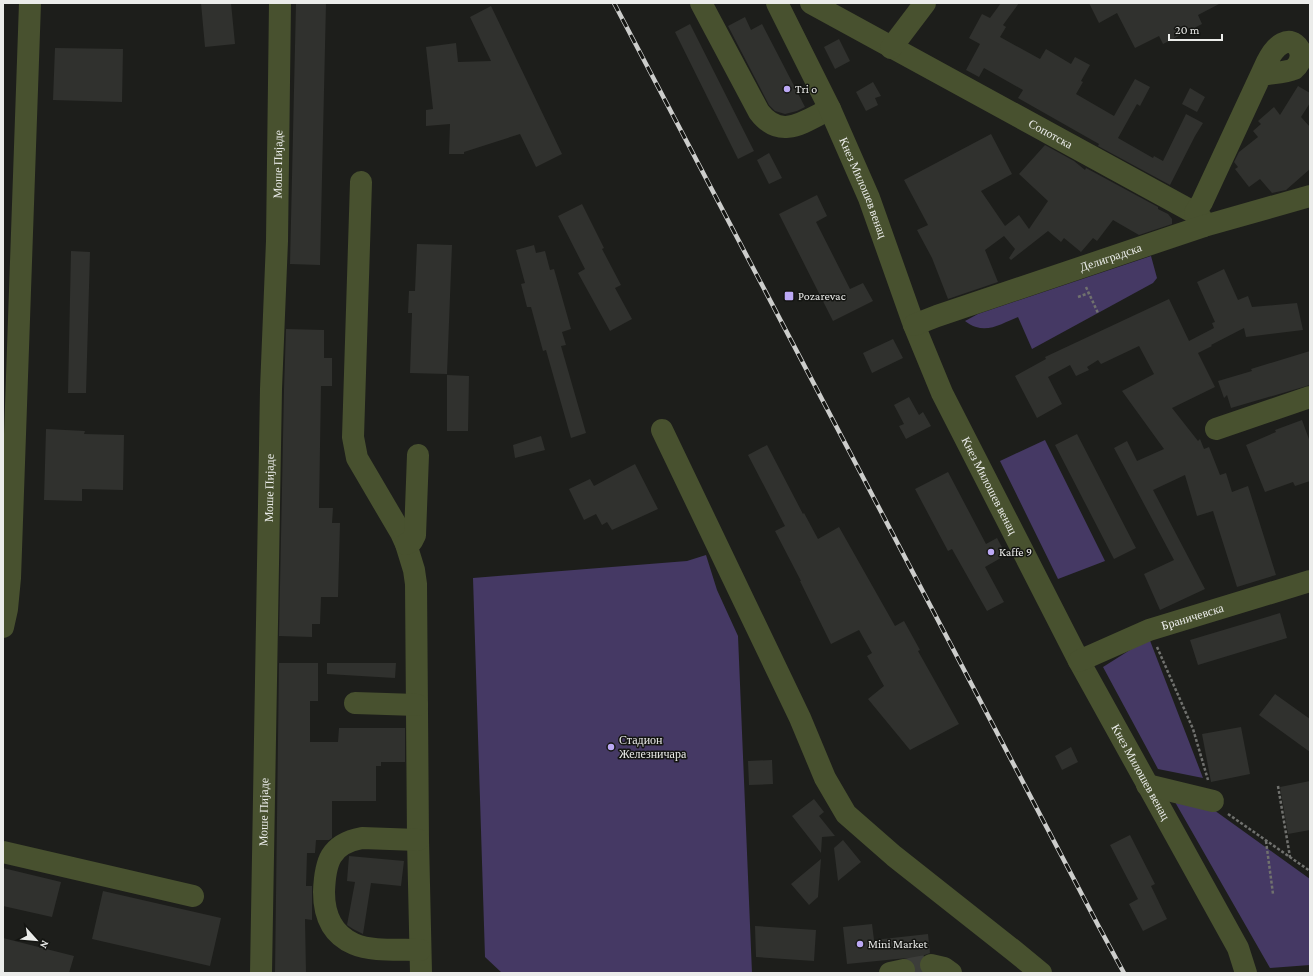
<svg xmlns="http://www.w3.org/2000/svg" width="1313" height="976" font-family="'Crimson Pro',serif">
<rect width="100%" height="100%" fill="#1d1e1b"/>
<path fill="#453964" d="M1151,256L1157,278L1153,283L1032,349L1018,317C1005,322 990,332 976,327C972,326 968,323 965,321L978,314Z
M1045,440L1105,561L1058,579L1000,461Z
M706,555L717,590L738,636L752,973H502L485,957L473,578L687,561Z
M1149,638L1203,778L1158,769L1103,667Z
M1175,802L1207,805L1310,879V965L1270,968Z"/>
<path fill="#30312e" d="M201,3H231L235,44L205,47Z
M296,3H326L320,265L290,264Z
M1001,3H1019L1003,25L1006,27L1000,37L1040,59L1046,49L1071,64L1075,57L1090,65L1081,81L1083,82L1076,94L1114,116L1135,79L1150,87L1140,106L1137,104L1118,138L1153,158L1154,156L1163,161L1186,114L1203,123L1195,136L1170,185L1098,146L1099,144L1018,98L1023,90L984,68L979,77L966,70L980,44L969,38L982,14L990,18Z
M1089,3H1221L1198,15L1202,24L1163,44L1159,36L1135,48L1117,13L1099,23Z
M491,6L562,154L536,167L520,134L464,152V154H449L450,124L426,126V110L433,109L426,47L456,43L458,62L491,61L470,17Z
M745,17L751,30L762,24L805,107L797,111L785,114L775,111L769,105L728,26Z
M690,24L754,151L738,159L675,32Z
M839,39L850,61L835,69L824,47Z
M55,48L123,49L122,102L53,100Z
M873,82L881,96L875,98L878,105L866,111L856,92Z
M1298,86L1310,93V103L1301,117L1310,127V169L1286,190L1272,193L1260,179L1249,187L1235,169L1238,167L1234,162L1239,152L1258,137L1253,131L1261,124L1258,121L1274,107L1280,115Z
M1190,88L1205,97L1197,112L1182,104Z
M991,134L1012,174L981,191L1005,226L1019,215L1029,229L1048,201L1019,174L1045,145L1074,161L1085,170L1086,168L1158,207V209L1168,214L1172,219V224L1139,235L1113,220L1097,241L1093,238L1081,252L1064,238L1061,242L1048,231L1011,260L1009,258L1015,249L1004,236L985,250L998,282L948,299L932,258L917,230L928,225L904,180Z
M769,153L782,178L769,184L757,160Z
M817,195L827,216L816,222L850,289L863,283L873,301L833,321L779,214Z
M582,204L604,248L602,249L621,285L615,288L632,319L610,331L578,273L585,269L558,216Z
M417,244L452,245L447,374L410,373L412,313H408L409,291H415Z
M534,245L536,253L545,251L550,270L554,269L571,329L562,332L566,345L561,346L586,433L571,438L546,350L543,351L531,307H527L521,284L525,283L516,250Z
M71,251L90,252L86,393H68Z
M1224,269L1238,300L1248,296L1252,307L1297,303L1303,330L1246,337L1244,328L1211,345L1212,346L1198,353L1215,387L1172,408L1198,441L1200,439L1204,449L1209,447L1220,475L1226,473L1232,492L1248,486L1276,575L1237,587L1213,511L1197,516L1185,475L1153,490L1205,589L1160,610L1144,574L1174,560L1114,448L1127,441L1137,461L1164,449L1122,391L1154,374L1139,346L1101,364L1098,360L1087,367L1089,370L1076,376L1070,365L1048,377L1062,404L1037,418L1015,376L1046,359L1045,357L1169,299L1189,341L1214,328L1212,323L1215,322L1197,282Z
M286,329L324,330V358H332V386H321L319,508H333L332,523H340L338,597H321L320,624H312V637L279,636L284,389Z
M893,339L903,358L872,373L863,353Z
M1310,351V385L1231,408L1227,395L1224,398L1218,381L1252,371L1251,369Z
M447,375L469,376L468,431H447Z
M909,397L919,415L923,412L931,426L906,439L899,426L904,424L894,405Z
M1302,420L1310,442V481L1295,486L1293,482L1265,492L1246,445L1276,432L1275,430Z
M46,429L85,431L84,434L124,435L123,490L82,489V501L44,500Z
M1077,434L1136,548L1114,559L1055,445Z
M541,436L545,450L515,458L513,445Z
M767,445L803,514L804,513L818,539L839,527L895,626L904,621L920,650L918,651L959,724L910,750L868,699L884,686L867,656L872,653L859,630L831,644L800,581H801L775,531L785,526L748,455Z
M635,464L658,509L612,530L607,522L602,525L596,514L584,520L569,489L590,479L594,486Z
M948,472L986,544L997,538L1006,555L985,567L1004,602L987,611L952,549L948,551L915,489Z
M1280,613L1287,638L1198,665L1190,640Z
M279,663H318V701H310V742H338L339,728H405V762H381V766H376V801H332V838L329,840H316L315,853H307L306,886H312V920L305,919L306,973H275Z
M327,663H396L395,678L327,674Z
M1275,694L1310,719V752L1259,715Z
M1241,727L1250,774L1211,782L1202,734Z
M1071,747L1078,762L1062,770L1055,756Z
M772,760L773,784L749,785L748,761Z
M1310,781V830L1288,834L1280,787Z
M814,799L824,812L819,816L835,836L822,837L821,853L792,816Z
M1130,835L1155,884L1151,886L1167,919L1143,931L1129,904L1138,899L1110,845Z
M843,840L861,862L838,881L834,848Z
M349,856L404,861L401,886L371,883L363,934L353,929L347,925L355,882L347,881Z
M821,859L818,897L809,905L791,884Z
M3,868L61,882L52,917L3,906Z
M103,891L221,918L210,966L92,939Z
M872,924L874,940L928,934L930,953L922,956L919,962V968L922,973H916V967L914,962L907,958L847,964L843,927Z
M755,926L816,930L814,961L756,957Z
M3,938L74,956L69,973H3Z"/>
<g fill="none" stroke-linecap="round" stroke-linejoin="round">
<path stroke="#3c3d3a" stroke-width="22" stroke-dasharray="22 11" stroke-linecap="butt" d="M904,970L931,965"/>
<path stroke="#70716e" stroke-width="2.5" stroke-dasharray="3 2" stroke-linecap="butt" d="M1086,287L1098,313
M1078,297L1089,293
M1157,647L1193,729L1208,780
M1278,786L1290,857
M1228,814L1310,871
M1266,841L1273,894"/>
<g stroke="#48512f" stroke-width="22">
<path d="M701,3L759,112C781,141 805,121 830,109"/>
<path id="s1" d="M777,3L830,109L869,198L914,325L942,393L1079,661L1238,948L1246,973"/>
<path id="s2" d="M811,3L1195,213L1201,218L1204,226"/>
<path d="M891,48L925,3"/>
<path d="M361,182L353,437L357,458L401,533L406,544L414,570L416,584L418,840L421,973"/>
<path d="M1195,213L1202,202L1267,62C1287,21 1313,53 1294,69C1285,73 1271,73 1261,75"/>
<path id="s3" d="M914,325L937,316L1204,226L1310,196"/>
<path d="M1216,429L1310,397"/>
<path d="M662,430L800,718L825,778L846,814L894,856L1013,950L1041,973"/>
<path d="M406,544L412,541L415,535L418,455"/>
<path d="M3,627L7,609L10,578L30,3"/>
<path id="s4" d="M1079,661L1149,630L1310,581"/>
<path d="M355,703L417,705"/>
<path d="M1147,785L1213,801"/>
<path d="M418,840L362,838C330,844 325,862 324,892C324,914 331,934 354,944C372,952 400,949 420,950"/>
<path d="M3,852L193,896"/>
<path d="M931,965L944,968L951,973"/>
<path id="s5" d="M261,973L271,389L277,241L280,3"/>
<path d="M890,973L904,970"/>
</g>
<g stroke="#cccdcb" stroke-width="4.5">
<path id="rail" d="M614,3L1099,927L1124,973"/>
</g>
<use href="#rail" stroke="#141512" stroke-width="3" stroke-dasharray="9" stroke-linecap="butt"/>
</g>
<g fill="#bca9f5" stroke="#141512" stroke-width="1.5">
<circle cx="787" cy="89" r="4"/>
<rect x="784" y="291" width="10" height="10" rx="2"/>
<circle cx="991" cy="552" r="4"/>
<circle cx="611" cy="747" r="4"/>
<circle cx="860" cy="944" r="4"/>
</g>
<g text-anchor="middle" stroke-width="3" stroke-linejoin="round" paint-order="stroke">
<g font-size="12" fill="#ebecea" stroke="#141512" text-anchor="start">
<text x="795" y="93">Tri o</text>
<text x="798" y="300">Pozarevac</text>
<text x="999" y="556">Kaffe 9</text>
<text x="619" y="744">Стадион<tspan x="619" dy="14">Железничара</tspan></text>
<text x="868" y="948">Mini Market</text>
</g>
<g font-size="12" fill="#ebecea" stroke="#141512">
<text dy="4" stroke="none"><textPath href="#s2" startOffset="273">Сопотска</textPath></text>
<text dy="4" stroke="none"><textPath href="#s5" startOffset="809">Моше Пијаде</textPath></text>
<text dy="4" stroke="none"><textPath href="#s1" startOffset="204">Кнез Милошев венац</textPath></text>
<text dy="4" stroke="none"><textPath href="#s3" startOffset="208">Делиградска</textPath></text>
<text dy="4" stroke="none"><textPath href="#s1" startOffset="528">Кнез Милошев венац</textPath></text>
<text dy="4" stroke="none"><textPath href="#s5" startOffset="485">Моше Пијаде</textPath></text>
<text dy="4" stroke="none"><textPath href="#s4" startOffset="122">Браничевска</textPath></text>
<text dy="4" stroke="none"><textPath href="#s1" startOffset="852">Кнез Милошев венац</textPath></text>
<text dy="4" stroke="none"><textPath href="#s5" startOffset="161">Моше Пијаде</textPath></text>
</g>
</g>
<rect width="1313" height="976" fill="none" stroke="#ebecea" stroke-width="8"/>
<g transform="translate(36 940) rotate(117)" stroke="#141512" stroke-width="3" paint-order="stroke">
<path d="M0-3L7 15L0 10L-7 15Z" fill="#ebecea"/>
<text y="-6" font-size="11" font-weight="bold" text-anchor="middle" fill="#ebecea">N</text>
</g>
<path d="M1169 34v6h53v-6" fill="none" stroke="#ebecea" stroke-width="2"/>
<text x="1175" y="34" font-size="12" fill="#ebecea" stroke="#141512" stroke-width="3" paint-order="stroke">20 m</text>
</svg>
